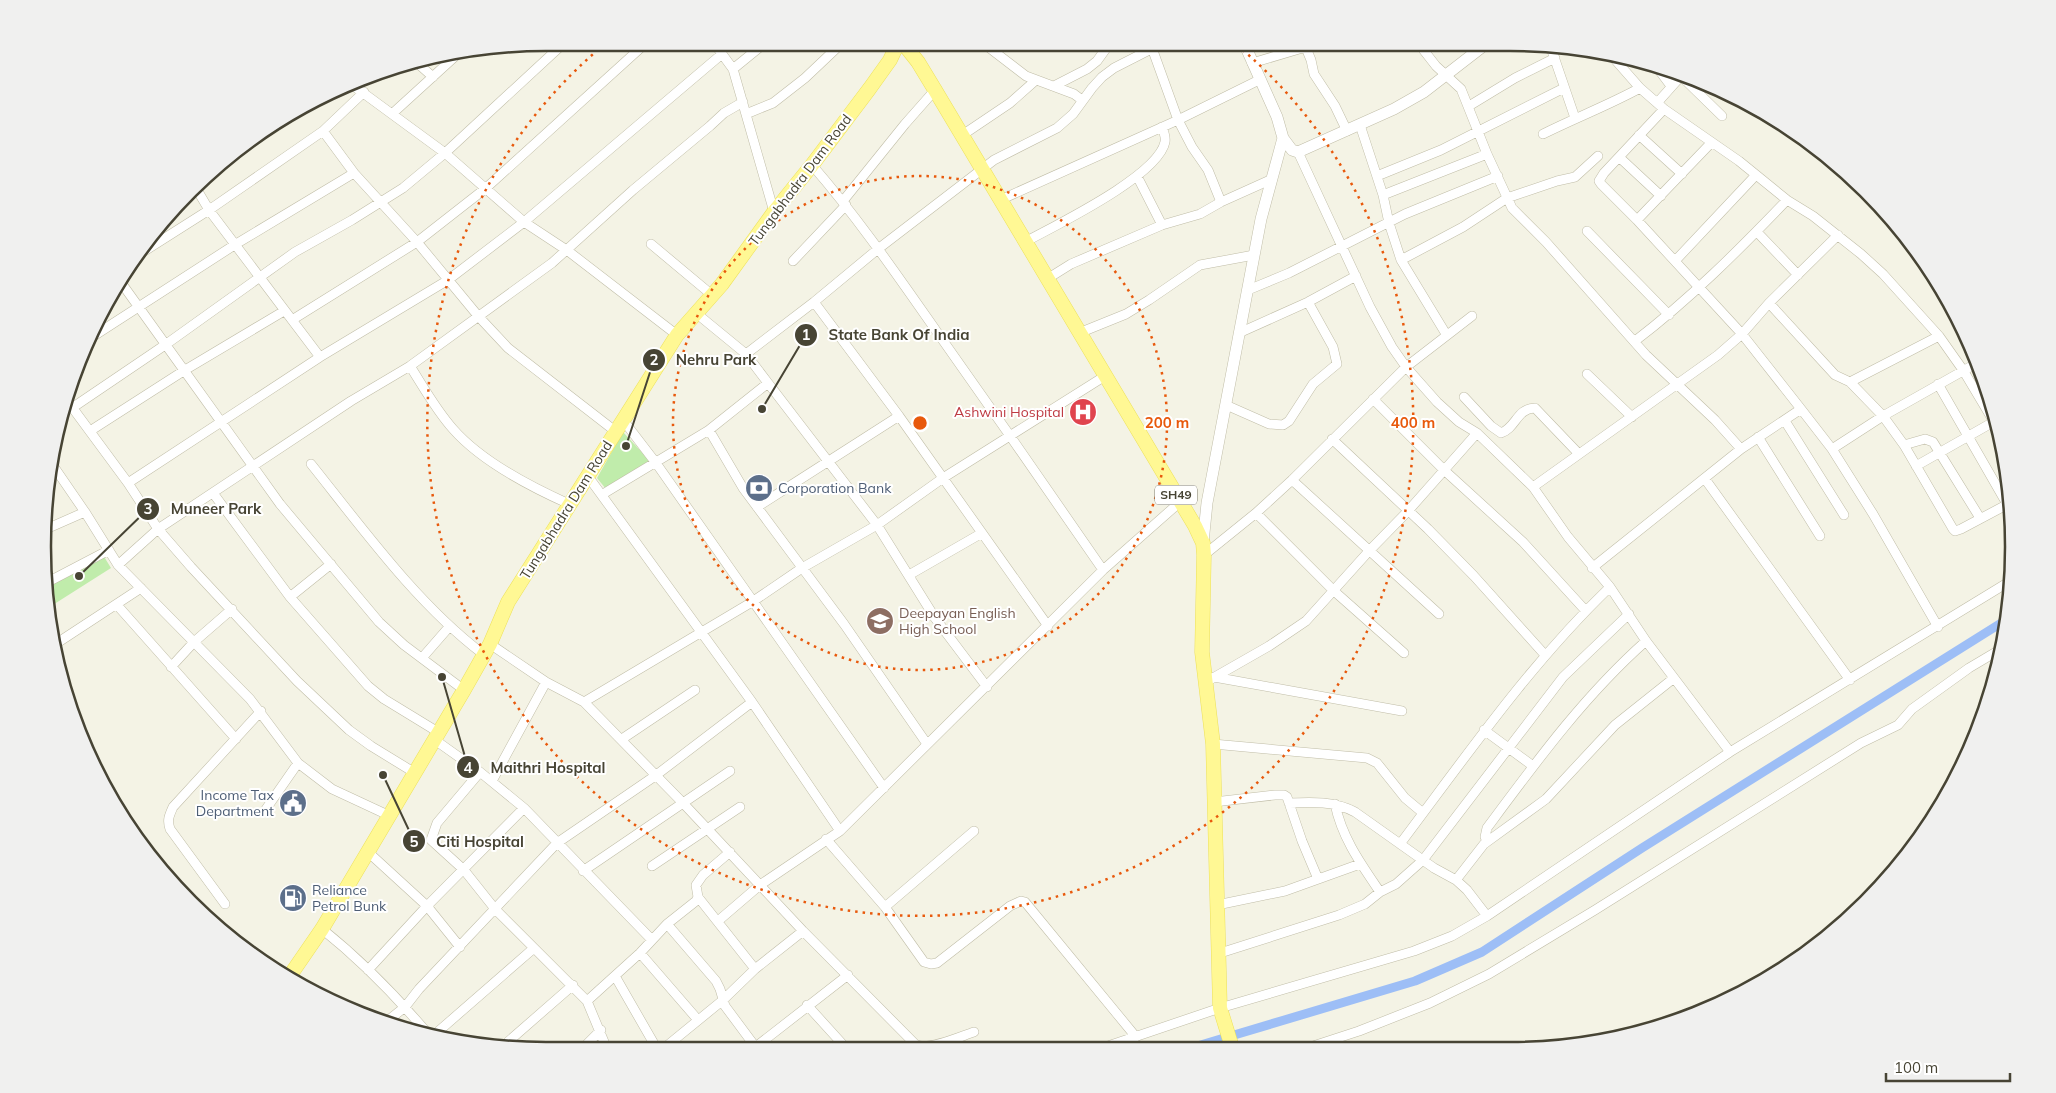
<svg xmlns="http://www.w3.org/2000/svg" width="2056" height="1093" font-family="Mulish,sans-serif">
<rect width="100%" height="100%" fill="#f4f3e5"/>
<path fill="#c0ecab" d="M623,432L650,461L606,489L597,478Z
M103,555L111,568L48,608L44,584Z"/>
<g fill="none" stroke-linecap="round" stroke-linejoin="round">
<path stroke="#9dbef6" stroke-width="9" d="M1194,1047L1415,981L1482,952L1642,848L2006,620"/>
<g stroke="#c0bda7" stroke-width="10">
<path id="minor" d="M714,43L733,69L774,212
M983,43L1026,76L1074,94L1082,100
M1304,43L1311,60L1314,74L1335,106L1347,131
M1418,43L1436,66L1461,89L1487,154L1512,208L1546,242L1646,355L1715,420L1741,449
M1550,45L1575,118
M1152,48L1178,120L1192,147L1208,170L1221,202
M1611,55L1640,88L1664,109L1739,161L1787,200L1813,216L1861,254L1883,274L1939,336L1963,370L1997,427
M415,61L433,77
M1252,63L1306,47
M1656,66L1671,86
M733,69L765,43
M1681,76L1722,116
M351,84L445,153L524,222L568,251L677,335
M1054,86L1087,69L1097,61L1110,43
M1657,103L1682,75
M1469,106L1515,78L1555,58
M1664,109L1604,173L1599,181L1601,184L1637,220L1742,334L1801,409L1832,449L1873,514L1938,627
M393,113L461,51
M746,114L773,103L805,78L842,43
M1360,125L1383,195L1389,223L1401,260L1446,334
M1543,134C1575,118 1609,105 1640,88
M1639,135L1682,174
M961,136L1010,103L1036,80
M1298,152L1370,307L1392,347L1406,367L1437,402L1459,422L1477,433L1533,487L1568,537L1610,587L1646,641L1730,752
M1619,157L1661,196
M812,165C858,218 897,275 937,332C993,411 1048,490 1103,570
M354,173L417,242L479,317L508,348L615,431
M1137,176L1162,225
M1377,176L1441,150L1564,88
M196,188L209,210L320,357
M1383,195L1487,154
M1000,200L1178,120L1259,80
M843,201L905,124L935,90
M1637,220L1711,143
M1587,231L1669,315
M1757,232L1798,275
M1025,242C1056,225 1158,176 1165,142C1166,137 1164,132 1162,127
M651,244L712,295
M135,257L209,210L323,131L364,92
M1401,260L1463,227L1507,198L1557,181L1575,177L1598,156
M793,261L846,205
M1675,261L1755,176
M1047,279L1071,264L1162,225L1200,214L1221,202L1272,179
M120,281L280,504L379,622L404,645L464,690
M1248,290L1289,273L1405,214L1498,176
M814,302L899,416L1048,626
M1769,303L1835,375L1850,382L1883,416L1904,445L1953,529L1955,531L1961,529L2010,503
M696,313L746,354L768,383L877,525L935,618L987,687
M292,320L417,242L486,188L646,43
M1079,333L1126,314L1149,300L1200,265L1254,255
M1239,333L1308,302L1356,276
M89,339L236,244L354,173L323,131
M1635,341C1690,299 1739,250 1787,200
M746,354L814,302L878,249L994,160L1057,128L1073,114L1092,88L1102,77L1114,68L1163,43
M410,366C424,388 436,410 453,429C481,461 531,487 569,504
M1587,374L1632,417
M1850,382L1939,336
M768,383L709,430L743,488L844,624L927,744
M1938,384L2007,504
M1464,397L1491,426L1501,433C1516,428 1517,408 1535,408L1579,454
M66,399L128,483L158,529L191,567L297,681L349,730L371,746L415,773
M1373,399L1444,470L1523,542L1585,610
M1226,405L1269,424L1283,425L1289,421L1313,384L1337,364L1333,347L1308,302
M72,408L165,345L295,252L352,220L403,188L445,153L564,43
M623,420L656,463L884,788
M1785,421L1844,515
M90,431L185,370L284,311
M1758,437L1820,536
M1332,439L1428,529L1474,576L1545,655
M1904,445L1925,439L1933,442L1980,518
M1832,449L1883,416L1977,363
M52,464L85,512L118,565L250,699L298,763L332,789L390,816
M311,464C363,529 417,604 483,654
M1916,466L1995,421
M587,475L752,702L840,831
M1705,479L1850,680
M1292,480L1439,614
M128,483L320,357L448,280L524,222L722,54
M1533,487L1718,355L1742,334L1769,303L1838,235
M213,493L290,597L368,686L384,699L438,732
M603,494L709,430
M757,507L899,416
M1256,513L1334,591L1404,653
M44,530L85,512
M1204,555L1256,513L1292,480L1406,367L1472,316
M118,565L158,529L351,401L410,366L552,263L633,190L710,126L724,113L743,102
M1592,568L1741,449L1801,409
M909,575L982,533
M44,584L109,550
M290,597L331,564
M117,605L236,739
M490,644L546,682L584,702L683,803L803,931L915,1044C927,1052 961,1036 974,1032
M54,645L141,588
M422,658L449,627
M171,667L194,642L232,609
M1214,677L1402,711
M1206,682L1269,646L1306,621L1369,551L1408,511L1477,433
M584,702L752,602L802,568L877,525L943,478L1105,376
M1484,730L1533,766
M622,739L695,690
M435,740L480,772L524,808L652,940
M1213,744L1367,758L1377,763L1405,798L1423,813
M480,772L437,823L431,840L464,870L495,909L587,1001L607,1049
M492,781L546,682
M1214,802L1275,795H1284L1287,797L1302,841L1318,879
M1289,803C1312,802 1335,801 1355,812L1434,868L1456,880L1467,890L1487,916
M1335,804C1342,838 1361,864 1380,892
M266,809L298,763
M826,839L885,907L924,962L931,964L937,963L1010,906L1021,901L1025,902L1136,1037
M1488,841L1485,837L1487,828C1536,762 1584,696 1646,641
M1400,844C1467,755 1530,664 1610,587
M368,852L427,906L460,947
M652,866L740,807
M583,871L730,771
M1456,880L1484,844L1546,799L1615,725L1674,678
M698,897L755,969
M225,904L170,829C167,820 169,816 173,807L261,711
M1217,905L1285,891L1360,864
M885,907L974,831
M718,921L760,885L840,831L1103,570L1180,502
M667,924L696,901L698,897L696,885L703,875L730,852
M322,929C362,961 397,997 429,1035
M640,953L698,1020
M1217,954L1339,915L1365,904L1380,892L1396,884L1423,860L1563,677L1629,614
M368,970L427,906L524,808
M615,976L657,1049
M587,1001L640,953L667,924L716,981L720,989L725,1006L757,1049
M807,1005L846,1048
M386,1022L405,1007L419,989L557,843L655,776L752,702
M433,1036L534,948
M502,1047L573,985
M1310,1047L1359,1031L1430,1003L1489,974L1595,910L1861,743L1898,725L1912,709L1969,668L2001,649
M1102,1048L1220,1008L1414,951L1452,936L1487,916L1730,752L2012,580
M582,1049L601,1030
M663,1049L723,1000L755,969L803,931
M753,1049L848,975"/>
</g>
<g stroke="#c0bda7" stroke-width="12">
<path id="tertiary" d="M1283,138L1292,150L1298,152L1394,109L1424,92L1486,44
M1203,543L1207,503L1261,219L1283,138L1277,117L1244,43"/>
</g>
<g stroke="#ede15a" stroke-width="15">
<path id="primary" d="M903,43L918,62L935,90L1195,526L1203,543L1204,555L1202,652L1213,744L1220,1008L1232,1047
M289,977L322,929L464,690L490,644L508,602L677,335L722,284L774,212L812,165L870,88L890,60L898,43"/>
</g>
<use href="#minor" stroke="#fff" stroke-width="9"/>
<use href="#tertiary" stroke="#fff" stroke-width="11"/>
<use href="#primary" stroke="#fff894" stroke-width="14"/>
</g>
<g fill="none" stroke="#e8590c" stroke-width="2.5" stroke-dasharray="2.5 5">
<circle cx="920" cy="423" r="247"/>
<path d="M1237 45A493 493 0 1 1 606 43"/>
</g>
<defs>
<g id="hospital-disc" transform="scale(1.4375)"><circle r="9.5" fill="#e0444e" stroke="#fff"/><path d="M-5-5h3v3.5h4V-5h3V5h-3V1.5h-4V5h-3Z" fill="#fff"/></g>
<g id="bank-disc" transform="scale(1.4375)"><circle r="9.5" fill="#5c6f8a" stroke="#fff"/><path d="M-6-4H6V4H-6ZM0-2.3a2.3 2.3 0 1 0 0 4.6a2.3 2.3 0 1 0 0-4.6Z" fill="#fff"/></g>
<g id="school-disc" transform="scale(1.4375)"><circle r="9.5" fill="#8d6e63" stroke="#fff"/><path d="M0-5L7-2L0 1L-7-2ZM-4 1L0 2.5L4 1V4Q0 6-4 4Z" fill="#fff"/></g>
<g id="civic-disc" transform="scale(1.4375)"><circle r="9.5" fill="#5c6f8a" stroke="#fff"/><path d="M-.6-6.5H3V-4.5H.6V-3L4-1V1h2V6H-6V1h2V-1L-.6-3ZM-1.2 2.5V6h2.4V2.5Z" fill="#fff"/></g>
<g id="fuel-disc" transform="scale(1.4375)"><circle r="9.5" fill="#5c6f8a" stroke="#fff"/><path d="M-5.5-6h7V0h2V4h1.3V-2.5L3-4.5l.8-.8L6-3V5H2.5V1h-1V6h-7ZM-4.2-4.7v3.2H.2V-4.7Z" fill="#fff"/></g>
</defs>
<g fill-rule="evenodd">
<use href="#hospital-disc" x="1083" y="412"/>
<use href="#bank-disc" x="759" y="488"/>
<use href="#school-disc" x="880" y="621"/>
<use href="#civic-disc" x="293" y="803"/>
<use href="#fuel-disc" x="293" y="898"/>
</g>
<g text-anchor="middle" stroke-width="4" stroke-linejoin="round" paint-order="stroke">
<rect fill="#fff" stroke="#7e7c71" stroke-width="1" x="1155" y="485.5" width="42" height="19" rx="4"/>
<g font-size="12" font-weight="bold" fill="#474434">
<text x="1176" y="499">SH49</text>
</g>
<g font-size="14" fill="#474434" stroke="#fff">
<text transform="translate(800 180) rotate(-53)" y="5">Tungabhadra Dam Road</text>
<text transform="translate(566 510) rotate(-58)" y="5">Tungabhadra Dam Road</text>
</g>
<g font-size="14" fill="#be3a42" stroke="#fff" text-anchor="end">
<text x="1064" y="417">Ashwini Hospital</text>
</g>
<g font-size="14" fill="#4e5e75" stroke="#fff" text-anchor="start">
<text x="778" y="493">Corporation Bank</text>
<text x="274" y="800" text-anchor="end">Income Tax<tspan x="274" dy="16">Department</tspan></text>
<text x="312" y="895">Reliance<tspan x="312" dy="16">Petrol Bunk</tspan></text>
</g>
<g font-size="14" fill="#785e54" stroke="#fff" text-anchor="start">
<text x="899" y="618">Deepayan English<tspan x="899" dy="16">High School</tspan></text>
</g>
</g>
<path d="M0 0H2056V1093H0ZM546 51H1510A495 495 0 0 1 2005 546V547A495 495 0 0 1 1510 1042H546A495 495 0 0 1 51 547V546A495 495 0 0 1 546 51Z" fill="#f0f0ef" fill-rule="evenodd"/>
<path fill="none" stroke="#474434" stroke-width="2.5" d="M546 51H1510A495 495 0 0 1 2005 546V547A495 495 0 0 1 1510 1042H546A495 495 0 0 1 51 547V546A495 495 0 0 1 546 51Z"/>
<circle cx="920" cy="423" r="8" fill="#e8590c" stroke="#fff" stroke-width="2.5"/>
<g font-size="15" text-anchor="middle" font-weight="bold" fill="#e8590c" stroke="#fff" stroke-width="4" stroke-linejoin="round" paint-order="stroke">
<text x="1167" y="428">200 m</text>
<text x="1413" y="428">400 m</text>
</g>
<path fill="none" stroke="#474434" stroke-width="2" d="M762 409L806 335M626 446L654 360M79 576L148 509M442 677L468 767M383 775L414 841"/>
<g fill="#474434" stroke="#fff" stroke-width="2">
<circle cx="762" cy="409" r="5"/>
<circle cx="626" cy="446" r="5"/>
<circle cx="79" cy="576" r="5"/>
<circle cx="442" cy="677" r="5"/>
<circle cx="383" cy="775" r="5"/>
<circle cx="806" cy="335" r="12"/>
<circle cx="654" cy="360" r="12"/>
<circle cx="148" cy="509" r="12"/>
<circle cx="468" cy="767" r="12"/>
<circle cx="414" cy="841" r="12"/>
</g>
<g font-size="15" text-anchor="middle" font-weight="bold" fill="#fff">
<text x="806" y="340">1</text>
<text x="654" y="365">2</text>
<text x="148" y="514">3</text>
<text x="468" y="773">4</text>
<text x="414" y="847">5</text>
</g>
<g font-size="15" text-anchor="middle" font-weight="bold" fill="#474434" stroke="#fff" stroke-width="4" stroke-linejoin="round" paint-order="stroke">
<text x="899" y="340">State Bank Of India</text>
<text x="716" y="365">Nehru Park</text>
<text x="216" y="514">Muneer Park</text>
<text x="548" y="773">Maithri Hospital</text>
<text x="480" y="847">Citi Hospital</text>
</g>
<path d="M1886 1073v8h124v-8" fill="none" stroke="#474434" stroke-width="2.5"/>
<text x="1894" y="1073" font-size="15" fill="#474434" stroke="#ffffff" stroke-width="4" paint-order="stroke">100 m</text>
</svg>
